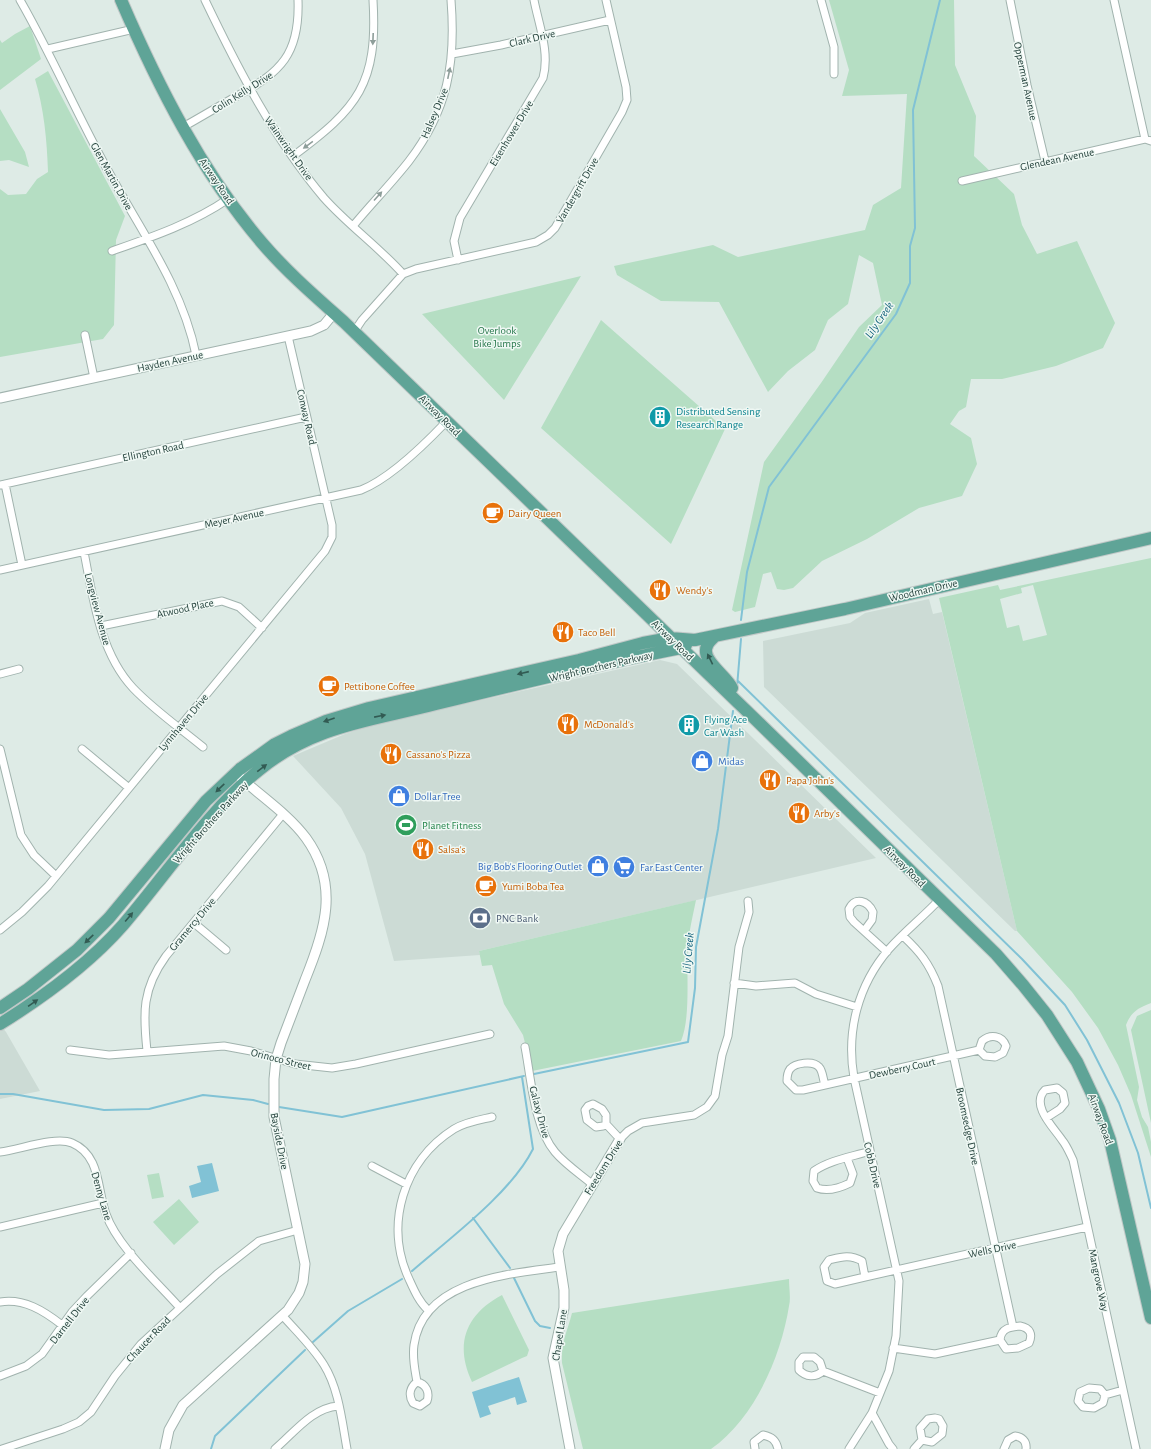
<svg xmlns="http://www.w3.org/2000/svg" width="1151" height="1449" font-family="'Alegreya Sans',sans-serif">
<rect width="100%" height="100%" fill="#deebe6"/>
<path fill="#ccdbd5" d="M929,599L933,614L942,612L1017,931H1015L764,687L763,641L850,623L865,613Z
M660,660L677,664L876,858L479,951L480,955L394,961L365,854L341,808L293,756L345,734L379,723Z
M0,1025L6,1032L40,1091L0,1099Z"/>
<path fill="#b5dec3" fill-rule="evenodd" d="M829,0H954L955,65L976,116L974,156L1014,194L1022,225L1037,254L1077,241L1115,323L1103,348L1056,366L1002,379H971L966,407L959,411L950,424L971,438L977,464L962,496L919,508L867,539L822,561L793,588L784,590L777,589L771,572L763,574L755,607L735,612L732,610L764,462L821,383L859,327L882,305L873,263L859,255L848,304L828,320L815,350L788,371L768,392L719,302L661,301L617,275L614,266L713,245L738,257L865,230L873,205L901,188L907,94L842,96L849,70Z
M30,26L41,59L0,90V40L2,43L15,34Z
M48,71L125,216L116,240L114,325L103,339L0,357V189L8,195L26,194L37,179L48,172C47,140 44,109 35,79Z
M0,109L25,152L29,167L9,160L0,161Z
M581,276L504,400L422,314Z
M601,320L725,429L671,544L541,428Z
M1151,558V1003C1138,1008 1131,1012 1126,1025L1139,1087L1137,1100L1142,1117L1148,1127L1151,1142V1157L1131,1095L1118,1065L1098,1028L1072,992L1017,931L939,598L998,585L1000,590ZM1033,585L1047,635L1023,641L1019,625L1007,628L1000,599L1022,593L1021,588Z
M696,900C693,915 689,931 688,946C686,972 691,1018 681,1041L532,1071L523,1035L504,1004L492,965L482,966L479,951Z
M1151,1010V1123L1131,1030L1137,1016Z
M159,1173L164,1197L152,1199L147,1175Z
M179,1199L199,1222L174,1245L153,1222Z
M789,1279C789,1288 791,1298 789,1306C781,1357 754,1419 711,1449H583L562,1363C561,1341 567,1333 572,1313Z
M502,1295L529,1350L527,1356L522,1358L472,1382C454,1344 466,1314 502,1295Z"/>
<path fill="#81c2d5" d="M212,1163L219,1191L192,1198L189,1186L201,1182L197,1166Z
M519,1377L527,1402L517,1405L515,1397L488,1406L491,1414L480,1418L472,1392Z"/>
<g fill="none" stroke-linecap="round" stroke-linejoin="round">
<path stroke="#81c2d5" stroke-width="2" d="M741,620L747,572L769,487L896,314L910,283V246L915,228L913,110L940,0
M738,681L1022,959L1065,1005L1087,1040L1119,1103L1138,1153L1151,1208
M737,687L741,639
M534,1074L688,1042L695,988L696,947L718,829L733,711
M0,1094H13L104,1110L149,1109L203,1095L253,1100L268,1104
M279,1107L342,1117L524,1076
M473,1218L510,1268
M412,1271C450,1238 511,1193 533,1149L522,1077
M514,1278L535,1321L540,1326L550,1328
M313,1342L348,1311L402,1279
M211,1449L215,1436L305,1350"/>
<g stroke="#a1b3ae" stroke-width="9">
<path id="minor" d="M20,0C51,54 75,110 105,165C138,227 182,285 196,355
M205,0C238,69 274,139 324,198C348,225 379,247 403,274
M821,0L834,47V74
M1010,0L1027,85L1045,161
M1114,0L1145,139
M48,49L134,29
M452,54L501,45L610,20
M183,127C201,117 219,106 237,96C281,72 300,54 298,0
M293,156C358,108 378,84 373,0
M962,181L1145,139L1151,141
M353,226C371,204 391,184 409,161C448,110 456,63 451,0
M112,251C152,237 193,223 228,199
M458,260L454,241L460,218L543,78C550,52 539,26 534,0
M354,332L362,320L403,274L416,269L536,242L548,235L555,228L622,112L627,100L626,87L606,0
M85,335L94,378
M5,484L22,565
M0,485L306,417
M84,552C93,598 100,653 133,688C154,710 180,728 203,747
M0,570L361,490C389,479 425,444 446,422
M101,626L222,601L239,607L262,628
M0,674L19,669
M0,749L21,835L34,855L56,876
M82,749L129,788
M194,923L226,950
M0,930L22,912L48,886L325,551L332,537V525L288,336
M864,931L872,920L873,912C868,901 855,896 849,909L850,917L854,922L887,952
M903,936C920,952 929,963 938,986L1013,1327
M734,983L756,986L795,983L816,994L857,1007
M525,1047C531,1078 534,1127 555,1152C565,1164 580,1174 592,1184
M70,1050L109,1055L224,1046L251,1051L295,1064L332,1068L356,1064L490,1034
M147,1051C143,1013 142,989 166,956L283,814
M825,1085L803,1090H796L787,1081C787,1077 787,1073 790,1069C795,1063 813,1060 819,1067C823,1071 823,1080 825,1085L979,1050L985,1056L995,1057L1003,1053L1006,1046C1002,1035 990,1034 982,1041L979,1050
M1046,1118L1060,1109L1065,1103L1063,1093L1057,1088L1045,1090C1030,1105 1054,1128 1062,1140C1067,1146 1070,1154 1073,1160L1136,1449
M606,1124L603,1126L596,1127L587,1120L585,1110L588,1106L593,1104L602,1109L606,1115V1124L620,1139L628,1131L642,1123L694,1115L707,1107L715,1096L722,1055L728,1036L739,947L749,912L748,901
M0,1152C19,1150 55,1136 72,1143C101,1155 97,1190 106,1214C117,1246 157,1282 180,1308
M847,1158L853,1174L850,1183C840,1188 828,1192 817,1188L813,1181L814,1171C830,1160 851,1157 870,1151
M372,1166L406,1184
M0,1227L103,1203
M865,1277L835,1284L827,1281L824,1267L829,1260C841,1257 850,1254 862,1261L865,1277L1087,1227
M0,1302C24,1298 44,1311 62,1325
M428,1310C419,1302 414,1290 409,1279C384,1225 403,1161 454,1129C465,1122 479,1120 492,1117
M282,1315C296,1331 313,1347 324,1365C339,1389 342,1422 347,1449
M1020,1326C1030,1328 1033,1334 1029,1343L1018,1348L1006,1349L1000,1340C1001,1328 1010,1327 1020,1326Z
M893,1348L935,1354L1000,1340
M823,1371C815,1378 806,1377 799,1370V1362L803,1357H814L820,1362L823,1371L880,1393
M0,1376L26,1366L42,1354L72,1312L87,1296L131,1253
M417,1382C426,1384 430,1392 427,1401L420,1406L413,1403C408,1395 410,1387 417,1382C415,1370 412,1358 414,1345C423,1280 508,1274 560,1267
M1105,1395L1103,1403L1094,1408L1083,1407L1078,1401L1080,1392L1089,1388L1100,1389L1105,1395L1123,1390
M872,1413L889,1444L893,1449
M935,1418L939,1419L943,1426L942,1434L932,1442L922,1440L920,1428L928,1419Z
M2,1449L63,1429L79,1422L91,1412L115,1376L141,1344L217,1274L259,1241L298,1230
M275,1449C294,1433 312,1408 338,1406
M755,1449L754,1442L763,1435C772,1437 776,1440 778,1449
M849,1449L872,1413L889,1371L896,1336L899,1281L854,1078C846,1031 858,985 889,949C904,932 923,917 939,900
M914,1449L922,1440
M1004,1449L1008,1440L1015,1436C1022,1437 1027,1441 1026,1449"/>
</g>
<g stroke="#a1b3ae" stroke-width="11">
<path id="tertiary" d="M0,398L311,331L324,325L334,313
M165,1449L169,1430L183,1405L288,1310L299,1293L303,1282L305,1264L274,1117V1079L276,1059L281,1043C289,1022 297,1001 305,980C325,931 340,885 306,838C289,815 262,797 241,778
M570,1449L553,1358L564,1308V1290L558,1251L563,1234L620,1139"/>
</g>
<g stroke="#c0c8c7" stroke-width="14">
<path id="primary" d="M121,0C158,86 202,173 263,244C287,272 316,297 344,322L756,720L996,954L1023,985L1047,1015L1077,1062L1099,1109L1110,1140L1151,1318
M715,636C712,639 708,642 707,646C700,660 728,677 732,688
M0,1008L28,989L77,950L109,918L206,801L240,769L275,744L291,736L326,721L369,708L579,660L643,643L670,638L695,640L845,609L1151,538
M0,1024C45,996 88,965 123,925C166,875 208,811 259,770C314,725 371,721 436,704C517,684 599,664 681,648L686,645"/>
</g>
<use href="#minor" stroke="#fff" stroke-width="7"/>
<use href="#tertiary" stroke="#fff" stroke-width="9"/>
<use href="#primary" stroke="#5fa497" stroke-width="12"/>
</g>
<defs><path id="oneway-solid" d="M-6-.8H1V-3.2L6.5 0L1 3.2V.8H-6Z"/></defs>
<g fill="#8e9e9a">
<use href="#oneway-solid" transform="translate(373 39) rotate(92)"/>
<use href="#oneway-solid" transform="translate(449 73) rotate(-78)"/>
<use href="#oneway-solid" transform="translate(308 145) rotate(144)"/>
<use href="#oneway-solid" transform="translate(378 196) rotate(-48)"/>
</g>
<g fill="#325b53">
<use href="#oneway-solid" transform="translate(710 659) rotate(-116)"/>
<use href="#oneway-solid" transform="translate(523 673) rotate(167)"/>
<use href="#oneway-solid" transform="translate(380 716) rotate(-11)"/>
<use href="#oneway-solid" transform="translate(329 720) rotate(161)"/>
<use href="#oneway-solid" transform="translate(262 768) rotate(-37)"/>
<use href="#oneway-solid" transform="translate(220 788) rotate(136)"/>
<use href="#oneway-solid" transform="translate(129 917) rotate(-50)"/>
<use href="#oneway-solid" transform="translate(89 939) rotate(136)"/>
<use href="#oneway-solid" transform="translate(33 1003) rotate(-35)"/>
</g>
<defs>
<g id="building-disc" transform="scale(1.15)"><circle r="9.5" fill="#0f9aa8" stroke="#eff8f4"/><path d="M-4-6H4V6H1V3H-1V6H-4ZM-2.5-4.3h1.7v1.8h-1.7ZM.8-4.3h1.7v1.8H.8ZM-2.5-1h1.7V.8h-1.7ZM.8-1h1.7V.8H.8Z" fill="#fff"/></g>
<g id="cafe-disc" transform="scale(1.15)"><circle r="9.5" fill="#e8710a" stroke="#eff8f4"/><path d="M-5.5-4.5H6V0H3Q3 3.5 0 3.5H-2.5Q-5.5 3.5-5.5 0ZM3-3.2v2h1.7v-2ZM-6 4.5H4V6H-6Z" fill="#fff"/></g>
<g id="restaurant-disc" transform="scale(1.15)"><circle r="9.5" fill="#e8710a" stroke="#eff8f4"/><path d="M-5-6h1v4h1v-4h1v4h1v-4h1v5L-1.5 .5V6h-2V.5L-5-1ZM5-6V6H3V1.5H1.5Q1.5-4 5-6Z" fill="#fff"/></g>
<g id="shop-disc" transform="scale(1.15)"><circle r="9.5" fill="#3f7fe0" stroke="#eff8f4"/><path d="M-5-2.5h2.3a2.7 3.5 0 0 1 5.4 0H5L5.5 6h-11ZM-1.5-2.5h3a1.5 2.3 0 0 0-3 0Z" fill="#fff"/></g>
<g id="stadium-disc" transform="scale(1.15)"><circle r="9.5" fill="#2e9e5b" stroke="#eff8f4"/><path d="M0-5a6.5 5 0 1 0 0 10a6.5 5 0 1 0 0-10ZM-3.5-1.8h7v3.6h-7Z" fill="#fff"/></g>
<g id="supermarket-disc" transform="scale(1.15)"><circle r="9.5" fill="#3f7fe0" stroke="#eff8f4"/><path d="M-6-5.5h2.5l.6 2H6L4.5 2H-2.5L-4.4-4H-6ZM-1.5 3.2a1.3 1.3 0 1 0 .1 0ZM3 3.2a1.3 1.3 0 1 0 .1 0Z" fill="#fff"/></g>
<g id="bank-disc" transform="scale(1.15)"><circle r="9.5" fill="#5c6f8a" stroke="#eff8f4"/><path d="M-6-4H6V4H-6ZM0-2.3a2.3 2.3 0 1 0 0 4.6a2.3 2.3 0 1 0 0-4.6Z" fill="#fff"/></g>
</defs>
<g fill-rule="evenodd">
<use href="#building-disc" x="660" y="417"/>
<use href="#cafe-disc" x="493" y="513"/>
<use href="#restaurant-disc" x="660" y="590"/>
<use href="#restaurant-disc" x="563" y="632"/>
<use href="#cafe-disc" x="329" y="686"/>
<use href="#restaurant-disc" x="568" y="724"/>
<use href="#building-disc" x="689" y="725"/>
<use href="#restaurant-disc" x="391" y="754"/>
<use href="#shop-disc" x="702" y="761"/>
<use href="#restaurant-disc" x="770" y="780"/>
<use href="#shop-disc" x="399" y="796"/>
<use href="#restaurant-disc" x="799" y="813"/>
<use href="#stadium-disc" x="406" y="825"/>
<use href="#restaurant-disc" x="423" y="849"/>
<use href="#shop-disc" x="598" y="866"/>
<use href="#supermarket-disc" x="624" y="867"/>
<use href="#cafe-disc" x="486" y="886"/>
<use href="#bank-disc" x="480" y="918"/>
</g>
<g text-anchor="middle" stroke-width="3" stroke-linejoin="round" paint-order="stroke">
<g font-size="11" fill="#1e3c36" stroke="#eff8f4">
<text transform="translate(532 38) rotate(-13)" y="4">Clark Drive</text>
<text transform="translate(1026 81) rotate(78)" y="4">Opperman Avenue</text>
<text transform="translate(242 92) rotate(-32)" y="4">Colin Kelly Drive</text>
<text transform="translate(434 113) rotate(-67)" y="4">Halsey Drive</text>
<text transform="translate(511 133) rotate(-59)" y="4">Eisenhower Drive</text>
<text transform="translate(289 148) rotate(55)" y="4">Wainwright Drive</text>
<text transform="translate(1057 159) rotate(-12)" y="4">Glendean Avenue</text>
<text transform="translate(112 176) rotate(61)" y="4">Glen Martin Drive</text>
<text transform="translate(217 181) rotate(56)" y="4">Airway Road</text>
<text transform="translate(577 190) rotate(-60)" y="4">Vandergrift Drive</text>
<text transform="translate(170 361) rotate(-12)" y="4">Hayden Avenue</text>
<text transform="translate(440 415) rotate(45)" y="4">Airway Road</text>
<text transform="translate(307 417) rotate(77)" y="4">Conway Road</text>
<text transform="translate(153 451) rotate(-12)" y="4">Ellington Road</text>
<text transform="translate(234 518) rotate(-12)" y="4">Meyer Avenue</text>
<text transform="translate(923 590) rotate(-13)" y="4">Woodman Drive</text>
<text transform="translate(185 608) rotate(-12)" y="4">Atwood Place</text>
<text transform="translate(98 609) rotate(75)" y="4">Longview Avenue</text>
<text transform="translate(673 640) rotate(44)" y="4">Airway Road</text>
<text transform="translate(601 666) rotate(-13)" y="4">Wright Brothers Parkway</text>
<text transform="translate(183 722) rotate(-50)" y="4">Lynnhaven Drive</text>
<text transform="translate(210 822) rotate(-48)" y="4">Wright Brothers Parkway</text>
<text transform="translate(905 866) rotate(45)" y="4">Airway Road</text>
<text transform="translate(192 924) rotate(-50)" y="4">Gramercy Drive</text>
<text transform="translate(281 1059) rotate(14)" y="4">Orinoco Street</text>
<text transform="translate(902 1068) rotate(-12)" y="4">Dewberry Court</text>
<text transform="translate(540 1112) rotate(75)" y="4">Galaxy Drive</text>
<text transform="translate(1101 1119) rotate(70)" y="4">Airway Road</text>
<text transform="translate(968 1126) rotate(78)" y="4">Broomsedge Drive</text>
<text transform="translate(280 1141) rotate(79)" y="4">Bayside Drive</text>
<text transform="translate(873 1165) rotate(77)" y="4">Cobb Drive</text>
<text transform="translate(603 1167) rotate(-58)" y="4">Freedom Drive</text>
<text transform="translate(102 1196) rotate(74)" y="4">Denny Lane</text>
<text transform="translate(992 1249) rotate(-12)" y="4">Wells Drive</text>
<text transform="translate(1099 1280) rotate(78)" y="4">Mangrove Way</text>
<text transform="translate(69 1320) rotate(-52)" y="4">Darnell Drive</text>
<text transform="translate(559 1335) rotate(-81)" y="4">Chapel Lane</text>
<text transform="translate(148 1339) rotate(-46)" y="4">Chaucer Road</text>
</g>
<g font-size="11" fill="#26764a" stroke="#eff8f4">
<text x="497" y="334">Overlook<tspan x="497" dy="13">Bike Jumps</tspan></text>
</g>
<g font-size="11" fill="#0d838f" stroke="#eff8f4" text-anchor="start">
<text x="676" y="415">Distributed Sensing<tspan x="676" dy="13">Research Range</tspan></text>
<text x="704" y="723">Flying Ace<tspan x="704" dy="13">Car Wash</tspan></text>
</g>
<g font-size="11" fill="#c56008" stroke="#eff8f4" text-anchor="start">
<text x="508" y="517">Dairy Queen</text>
<text x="676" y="594">Wendy's</text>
<text x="578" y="636">Taco Bell</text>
<text x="344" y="690">Pettibone Coffee</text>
<text x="584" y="728">McDonald's</text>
<text x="406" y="758">Cassano's Pizza</text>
<text x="786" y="784">Papa John's</text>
<text x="814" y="817">Arby's</text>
<text x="438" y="853">Salsa's</text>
<text x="502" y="890">Yumi Boba Tea</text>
</g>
<g font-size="11" fill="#366cbe" stroke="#eff8f4" text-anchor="start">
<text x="718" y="765">Midas</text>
<text x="414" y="800">Dollar Tree</text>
<text x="582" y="870" text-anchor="end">Big Bob's Flooring Outlet</text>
<text x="640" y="871">Far East Center</text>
</g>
<g font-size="11" fill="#27864d" stroke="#eff8f4" text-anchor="start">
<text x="422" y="829">Planet Fitness</text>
</g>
<g font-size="11" fill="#4e5e75" stroke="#eff8f4" text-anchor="start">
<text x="496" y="922">PNC Bank</text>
</g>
<g font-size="12" font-style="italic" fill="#15647c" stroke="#eff8f4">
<text transform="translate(879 320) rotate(-56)" y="4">Lily Creek</text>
<text transform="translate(688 953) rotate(-85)" y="4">Lily Creek</text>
</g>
</g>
</svg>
